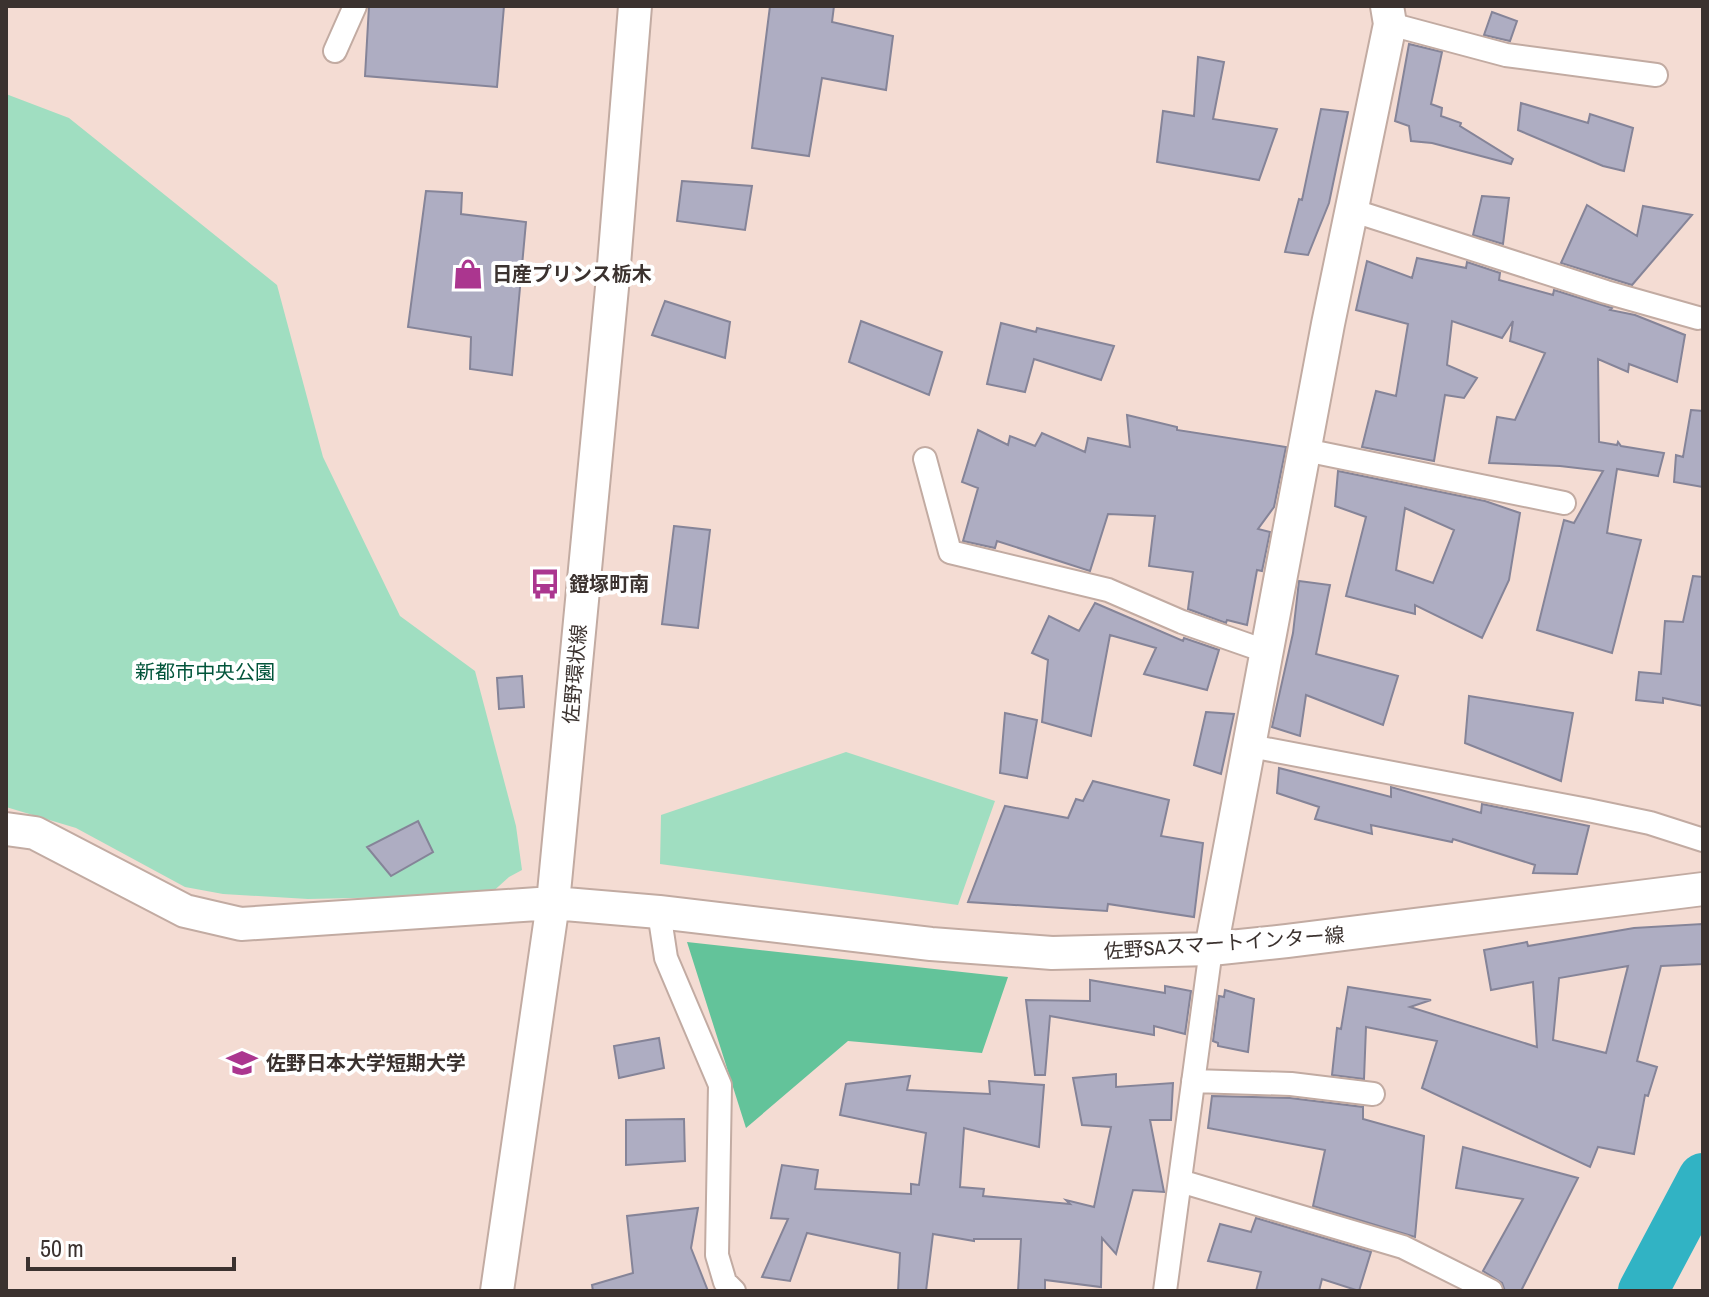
<svg xmlns="http://www.w3.org/2000/svg" width="1709" height="1297" font-family="'Archivo Narrow','Noto Sans JP',sans-serif">
<rect width="100%" height="100%" fill="#f4dcd3"/>
<path fill="#a0dec1" d="M6,94L69,118L277,285L323,457L400,616L475,671L516,826L522,870L509,877L489,895L308,899L223,894L185,887L76,828L6,807Z
M846,752L995,801L958,905L660,864L661,815Z"/>
<path fill="#63c39a" d="M687,942L1008,977L982,1053L848,1041L746,1128Z"/>
<g fill="none" stroke-linecap="round" stroke-linejoin="round">
<path stroke="#31b3c4" stroke-width="50" d="M1643,1291L1703,1178"/>
</g>
<path fill="#aeadc2" stroke="#858498" stroke-width="2" fill-rule="evenodd" d="M369,6H504L497,87L365,76Z
M770,6H834L832,22L893,36L886,90L822,78L809,156L752,148Z
M1492,12L1517,21L1510,41L1484,35Z
M1409,44L1442,52L1431,104L1442,108L1441,116L1461,123L1460,126L1513,159L1511,164L1432,143L1411,141L1409,126L1395,121Z
M1198,57L1224,62L1213,119L1277,129L1259,180L1157,162L1163,111L1194,116Z
M1521,103L1588,123L1590,114L1633,128L1624,171L1603,166L1518,130Z
M1321,109L1348,112L1329,203L1308,255L1285,252L1299,199L1302,200Z
M682,181L752,186L745,230L677,221Z
M426,191L462,193L461,214L526,222L512,375L470,369L471,337L408,327Z
M1482,196L1509,198L1503,244L1473,235Z
M1587,205L1637,236L1643,206L1692,215L1632,285L1561,263Z
M1417,258L1466,268L1467,262L1500,273L1499,280L1553,295L1554,290L1612,308L1610,310L1635,315L1685,335L1677,382L1629,364L1628,372L1598,359L1599,442L1617,445L1618,442L1621,446L1664,453L1658,476L1617,469L1607,533L1641,540L1612,653L1537,630L1564,520L1574,523L1603,471L1560,466L1489,463L1497,417L1515,420L1545,353L1510,341L1513,321L1502,338L1452,321L1447,365L1477,378L1464,398L1445,395L1434,461L1362,447L1376,391L1396,396L1408,324L1356,310L1367,261L1412,278Z
M665,301L730,322L725,358L652,335Z
M861,321L942,352L929,395L849,362Z
M1001,323L1036,332L1037,328L1114,346L1101,380L1034,359L1025,392L987,384Z
M1691,410L1703,411V487L1674,482L1676,455L1683,457Z
M1127,415L1177,427V430L1286,447L1274,507L1258,529L1270,532L1262,571L1257,570L1247,625L1227,620L1226,623L1188,609L1193,572L1149,566L1155,516L1108,514L1090,571L997,541L995,548L963,541L978,488L962,482L978,430L1008,445L1010,436L1035,446L1042,433L1085,452L1088,438L1130,447Z
M1338,471L1485,501L1520,513L1509,580L1482,638L1415,605V614L1346,596L1366,517L1335,506ZM1405,508L1454,530L1433,583L1396,570Z
M674,526L710,530L698,628L662,624Z
M1693,576L1703,577V706L1663,698V703L1636,700L1639,672L1661,674L1665,621L1683,622Z
M1299,581L1330,585L1316,654L1398,676L1383,725L1306,695L1300,736L1272,727L1293,633Z
M1095,603L1183,641L1184,638L1219,650L1207,690L1144,674L1156,648L1110,635L1091,736L1042,722L1048,660L1032,653L1049,616L1079,631Z
M522,676L524,707L499,709L497,678Z
M1469,696L1573,713L1561,781L1465,743Z
M1206,712L1234,714L1221,774L1194,765Z
M1005,713L1037,720L1027,778L1000,773Z
M1279,768L1391,797V787L1481,813L1482,804L1589,826L1577,874L1533,873L1535,865L1453,839L1452,842L1371,825L1372,834L1315,819L1319,807L1277,793Z
M1093,781L1169,800L1161,836L1203,843L1194,917L1108,904L1107,911L968,902L1005,806L1068,818L1076,799L1083,801Z
M418,821L433,852L391,876L367,847Z
M1702,924L1703,964L1661,966L1637,1061L1657,1067L1648,1096L1645,1095L1634,1154L1598,1147L1590,1167L1422,1088L1437,1041L1366,1027L1364,1079L1332,1075L1337,1028L1341,1029L1348,987L1431,1000L1410,1007L1537,1047L1533,982L1491,990L1484,950L1527,942L1528,946L1634,928ZM1628,966L1606,1053L1553,1040L1559,978Z
M1090,980L1165,993V986L1191,991L1185,1034L1154,1026V1035L1050,1016L1045,1075H1035L1026,1000L1090,1001Z
M1225,990L1254,999L1248,1052L1218,1046V1043L1213,1041L1219,996L1224,997Z
M659,1038L664,1068L619,1078L614,1046Z
M1116,1074V1087L1173,1083L1171,1120H1150L1164,1192L1133,1190L1116,1254L1102,1238L1101,1287L1045,1280V1291H1018L1021,1239H974V1241L933,1234L926,1291H898L900,1253L807,1233L790,1281L762,1277L788,1219L771,1218L782,1165L818,1170L815,1189L911,1194V1184L919,1185L926,1133L840,1115L846,1084L910,1076L907,1090L990,1094L989,1081L1044,1085L1039,1147L964,1128L960,1187L984,1189L983,1196L1070,1204L1066,1200L1094,1207L1111,1127L1082,1125L1073,1078Z
M1212,1096L1290,1098L1363,1107V1119L1424,1136L1415,1237L1313,1206L1325,1150L1208,1128Z
M684,1119L685,1161L626,1165V1120Z
M1463,1147L1578,1178L1521,1291H1505L1502,1283L1483,1271L1523,1199L1456,1188Z
M698,1208L691,1248L708,1291H593L592,1285L633,1273L627,1216Z
M1256,1218L1371,1252L1359,1291L1322,1279L1319,1291H1256L1261,1272L1208,1261L1220,1224L1251,1232Z"/>
<g fill="none" stroke-linecap="round" stroke-linejoin="round">
<g stroke="#c2aba2" stroke-width="26">
<path id="street" d="M1390,24L1506,55L1656,75
M335,51L355,6
M1351,210L1606,292L1698,318
M1305,450L1564,503
M925,459L950,552L1108,590L1182,622L1268,652
M1250,746L1588,810L1650,823L1703,840
M659,912L666,958L720,1085L717,1255L725,1282L734,1291
M1193,1081L1291,1084L1373,1094
M1180,1181L1403,1247L1491,1291
M1165,1291L1211,949"/>
</g>
<g stroke="#c2aba2" stroke-width="36">
<path id="secondary" d="M6,829L35,833L185,911L241,924L553,903L659,912L931,944L1052,953L1211,949L1287,941L1703,889
M1211,949L1328,324L1390,24L1387,6
M497,1291L553,903L613,277L635,6"/>
</g>
<use href="#street" stroke="#fff" stroke-width="22"/>
<use href="#secondary" stroke="#fff" stroke-width="32"/>
</g>
<defs>
<g id="shop-bare" transform="scale(2.4)"><path d="M-5-2.5h2.3a2.7 3.5 0 0 1 5.4 0H5L5.5 6h-11ZM-1.5-2.5h3a1.5 2.3 0 0 0-3 0Z" fill="#ab368f" stroke="#fff" stroke-width="2.5" paint-order="stroke"/></g>
<g id="bus-bare" transform="scale(2.4)"><path d="M-5-6H5V4H4V6H2V4H-2V6H-4V4H-5ZM-3.5-4V0h7V-4ZM-3.5 1.2v1.5H-2V1.2ZM2 1.2v1.5H3.5V1.2Z" fill="#ab368f" stroke="#fff" stroke-width="2.5" paint-order="stroke"/></g>
<g id="university-bare" transform="scale(2.4)"><path d="M0-5L7-2L0 1L-7-2ZM-4 1L0 2.5L4 1V4Q0 6-4 4Z" fill="#ab368f" stroke="#fff" stroke-width="2.5" paint-order="stroke"/></g>
</defs>
<g fill-rule="evenodd">
<use href="#shop-bare" x="468" y="274"/>
<use href="#bus-bare" x="545" y="584"/>
<use href="#university-bare" x="242" y="1063"/>
</g>
<g text-anchor="middle" stroke-width="8" stroke-linejoin="round" paint-order="stroke">
<g font-size="20" font-weight="bold" fill="#3b322f" stroke="#fff" text-anchor="start">
<text x="492" y="281">日産プリンス栃木</text>
<text x="569" y="591">鐙塚町南</text>
<text x="266" y="1070">佐野日本大学短期大学</text>
</g>
<g font-size="20" fill="#01543a" stroke="#fff">
<text x="205" y="679">新都市中央公園</text>
</g>
<g font-size="20" fill="#3b322f" stroke="#fff">
<text transform="translate(575 674) rotate(-85)" y="7">佐野環状線</text>
<text transform="translate(1224 943) rotate(-4)" y="7">佐野SAスマートインター線</text>
</g>
</g>
<rect width="1709" height="1297" fill="none" stroke="#3b322f" stroke-width="16"/>
<path d="M28 1257v12h206v-12" fill="none" stroke="#3b322f" stroke-width="4"/>
<text x="40" y="1257" font-size="24" fill="#3b322f" stroke="#ffffff" stroke-width="6" paint-order="stroke">50 m</text>
</svg>
